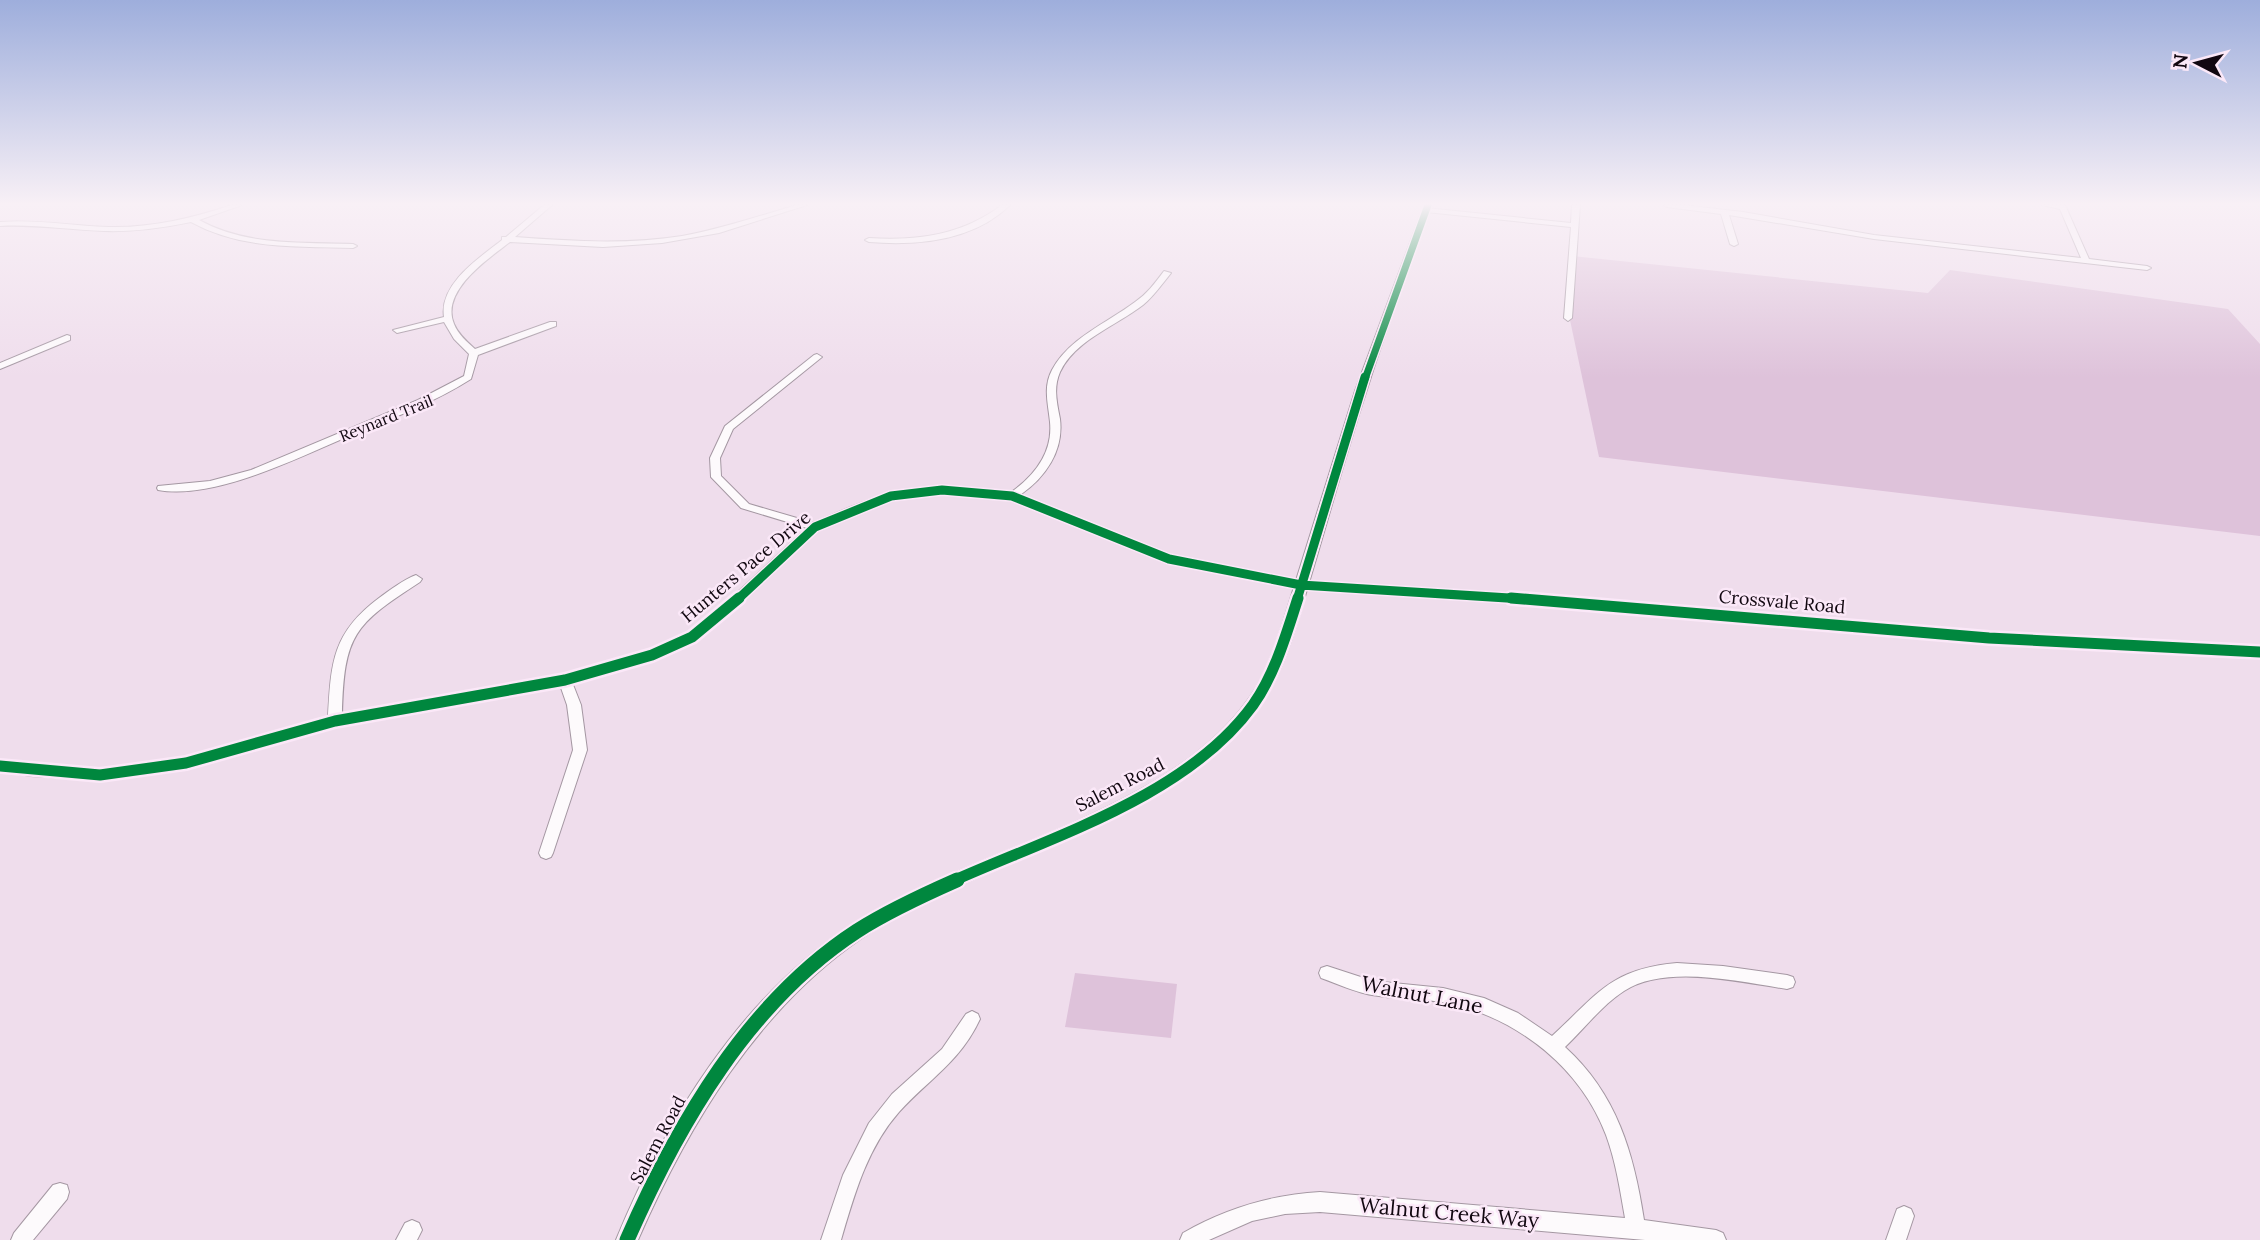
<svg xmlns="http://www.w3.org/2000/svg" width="2260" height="1240" font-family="Lora,serif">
<rect width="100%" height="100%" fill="#efddec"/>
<path fill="#dec2da" d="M1572,256L1928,293L1950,270L2228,309L2260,344V536L1599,457L1570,320Z
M1075,973L1177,984L1171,1038L1065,1027Z"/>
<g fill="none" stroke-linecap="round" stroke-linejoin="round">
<g stroke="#a497a2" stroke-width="2">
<path id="minor" d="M232,205H242L199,220C246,246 300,242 353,244L357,246L353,248C297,246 242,250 191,222C162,228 134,232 104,231C69,230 35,224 0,226V222C37,219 72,226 109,227C152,228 192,218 232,205Z
M544,205H552L515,237C571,241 626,245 682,236C721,229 759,216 797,205H807L719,233L662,243L603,247L510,242C488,259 440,291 454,324C458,334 467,342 475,349L550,322H556V326L478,355L471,379C433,403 391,419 349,436C297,458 215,500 158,490L157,488L158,486L210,481L251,470L418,400L464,376L469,354L454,339L444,322L397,333L393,330L444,317C439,284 479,258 502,240V237H506Z
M1002,205H1010C973,241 918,246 869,242L865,240L869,238C918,241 962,235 1002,205Z
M1572,205H1580L1572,318L1568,321L1564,318L1571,227L1426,212L1422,210L1426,208L1571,223Z
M1663,205H1682L1743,212L1874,235L2081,258L2060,209L2042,205H2065L2089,259L2147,266L2151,268L2147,270L1874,239L1729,215L1738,244L1734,246L1730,244L1721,214L1667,207Z
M1164,271L1171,273C1162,284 1154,296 1143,305C1116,326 1075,340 1060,372C1053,388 1057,403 1060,419C1064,451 1045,478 1020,495L1172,556L1301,581L1595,599L1989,634L2260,648V656L1989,642L1595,607L1301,589L1165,561L1010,499L942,493L893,499L857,511L819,529L721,621L696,640L656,658L572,682L581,705L587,750L553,853L551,857L546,859L541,857L539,853L573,750L567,705L560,685L335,726L186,768L100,780L31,776L0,771V761C31,766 71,772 102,770C180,763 254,739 328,718C331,663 332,633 379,598C390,590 403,580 416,575L422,579L420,582C354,625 344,634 342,715L565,676L648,652L688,634L713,615L807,528L741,508L711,477L710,458L725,426L814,355L817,354L822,357L733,429L720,458L721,476L749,504L814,523C855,504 898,486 944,487C966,488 988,491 1010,493C1034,476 1053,453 1050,422C1048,403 1043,387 1052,370C1069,338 1107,323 1135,302C1147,294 1155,283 1164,271Z
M67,335L70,336V340L0,369V363Z
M1677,963L1723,966L1787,975L1793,977L1795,982L1793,987L1787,989C1740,982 1666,964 1624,991C1601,1006 1584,1029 1565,1047C1617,1094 1634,1154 1644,1220L1716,1230L1723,1233L1726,1240H1645L1320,1212L1285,1214L1252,1221L1209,1240H1180L1183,1233C1227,1208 1270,1195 1320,1192L1625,1218C1620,1190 1616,1162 1606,1135C1581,1069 1520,1020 1452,1004C1426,998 1399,1000 1372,995C1355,992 1338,984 1321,978L1319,973L1321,968L1327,966L1373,981L1443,988L1484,998L1518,1013L1552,1036C1598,994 1610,969 1677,963Z
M972,1011L978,1014L980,1019C960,1062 929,1079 899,1112C867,1148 854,1196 841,1240H821L843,1175L869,1123L892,1094L942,1049L966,1014Z
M60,1183L67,1185L69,1192L67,1199L33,1240H11L14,1233L53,1185Z
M1904,1206L1911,1209L1914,1216L1906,1240H1886L1897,1209Z
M412,1220L419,1223L422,1230L417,1240H396L405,1223Z"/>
</g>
<g stroke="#a497a2" stroke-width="2">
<path id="tertiary" d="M1424,205H1432C1399,291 1369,378 1343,467C1331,507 1320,547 1308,586C1294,634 1280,686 1246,724C1187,790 1102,823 1022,858C968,882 911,904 862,938C757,1010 688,1126 638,1240H616C665,1121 740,998 850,926C967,850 1164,816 1247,701C1262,682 1271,658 1279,635L1355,391Z"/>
</g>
<use href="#minor" fill="#fdfafc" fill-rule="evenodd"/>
<use href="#tertiary" fill="#fdfafc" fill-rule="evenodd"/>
<g stroke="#fbe8f8" stroke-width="10">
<path id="cycleway-far3" d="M1365,379L1428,205"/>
</g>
<g stroke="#fbe8f8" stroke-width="12">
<path id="cycleway-far2" d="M737,600L815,527L891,496L942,490L1012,496L1169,559L1301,585L1540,600
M1297,600L1365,377"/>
</g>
<g stroke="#fbe8f8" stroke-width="16">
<path id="cycleway-far1" d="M1511,598L1989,638L2260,652
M0,766L100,775L186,763L335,721L565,680L652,655L692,637L739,598
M953,881C1051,837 1187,796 1253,705C1275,674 1286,635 1298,598"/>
</g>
<g stroke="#fbe8f8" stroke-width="19">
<path id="cycleway" d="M627,1240C678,1124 748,1002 857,931C888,911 923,895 957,880"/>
</g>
<use href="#cycleway-far3" stroke="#00873e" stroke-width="7"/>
<use href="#cycleway-far2" stroke="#00873e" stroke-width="9"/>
<use href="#cycleway-far1" stroke="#00873e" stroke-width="11"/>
<use href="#cycleway" stroke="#00873e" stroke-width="15"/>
</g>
<linearGradient id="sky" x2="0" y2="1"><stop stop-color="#9eaedc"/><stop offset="0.54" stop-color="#f8f0f6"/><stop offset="1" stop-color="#f8f0f6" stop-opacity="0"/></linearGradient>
<rect width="2260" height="378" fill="url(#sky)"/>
<g text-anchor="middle" stroke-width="5" stroke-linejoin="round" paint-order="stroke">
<g font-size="16" fill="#110710" stroke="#fbe8f8">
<text transform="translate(386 418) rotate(-22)" y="6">Reynard Trail</text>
</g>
<g font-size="18" fill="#110710" stroke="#fbe8f8">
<text transform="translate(746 567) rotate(-40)" y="6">Hunters Pace Drive</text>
<text transform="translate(1782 602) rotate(5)" y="6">Crossvale Road</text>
<text transform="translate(1120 785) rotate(-27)" y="6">Salem Road</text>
<text transform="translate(658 1140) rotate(-62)" y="6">Salem Road</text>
</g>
<g font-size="21" fill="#110710" stroke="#fbe8f8">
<text transform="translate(1422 995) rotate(11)" y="7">Walnut Lane</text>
<text transform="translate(1449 1213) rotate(5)" y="7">Walnut Creek Way</text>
</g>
</g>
<g transform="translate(2197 63) rotate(276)" stroke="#fbe8f8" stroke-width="5" paint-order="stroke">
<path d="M0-5L12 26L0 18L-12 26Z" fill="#110710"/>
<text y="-10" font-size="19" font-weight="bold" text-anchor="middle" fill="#110710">N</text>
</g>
</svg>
